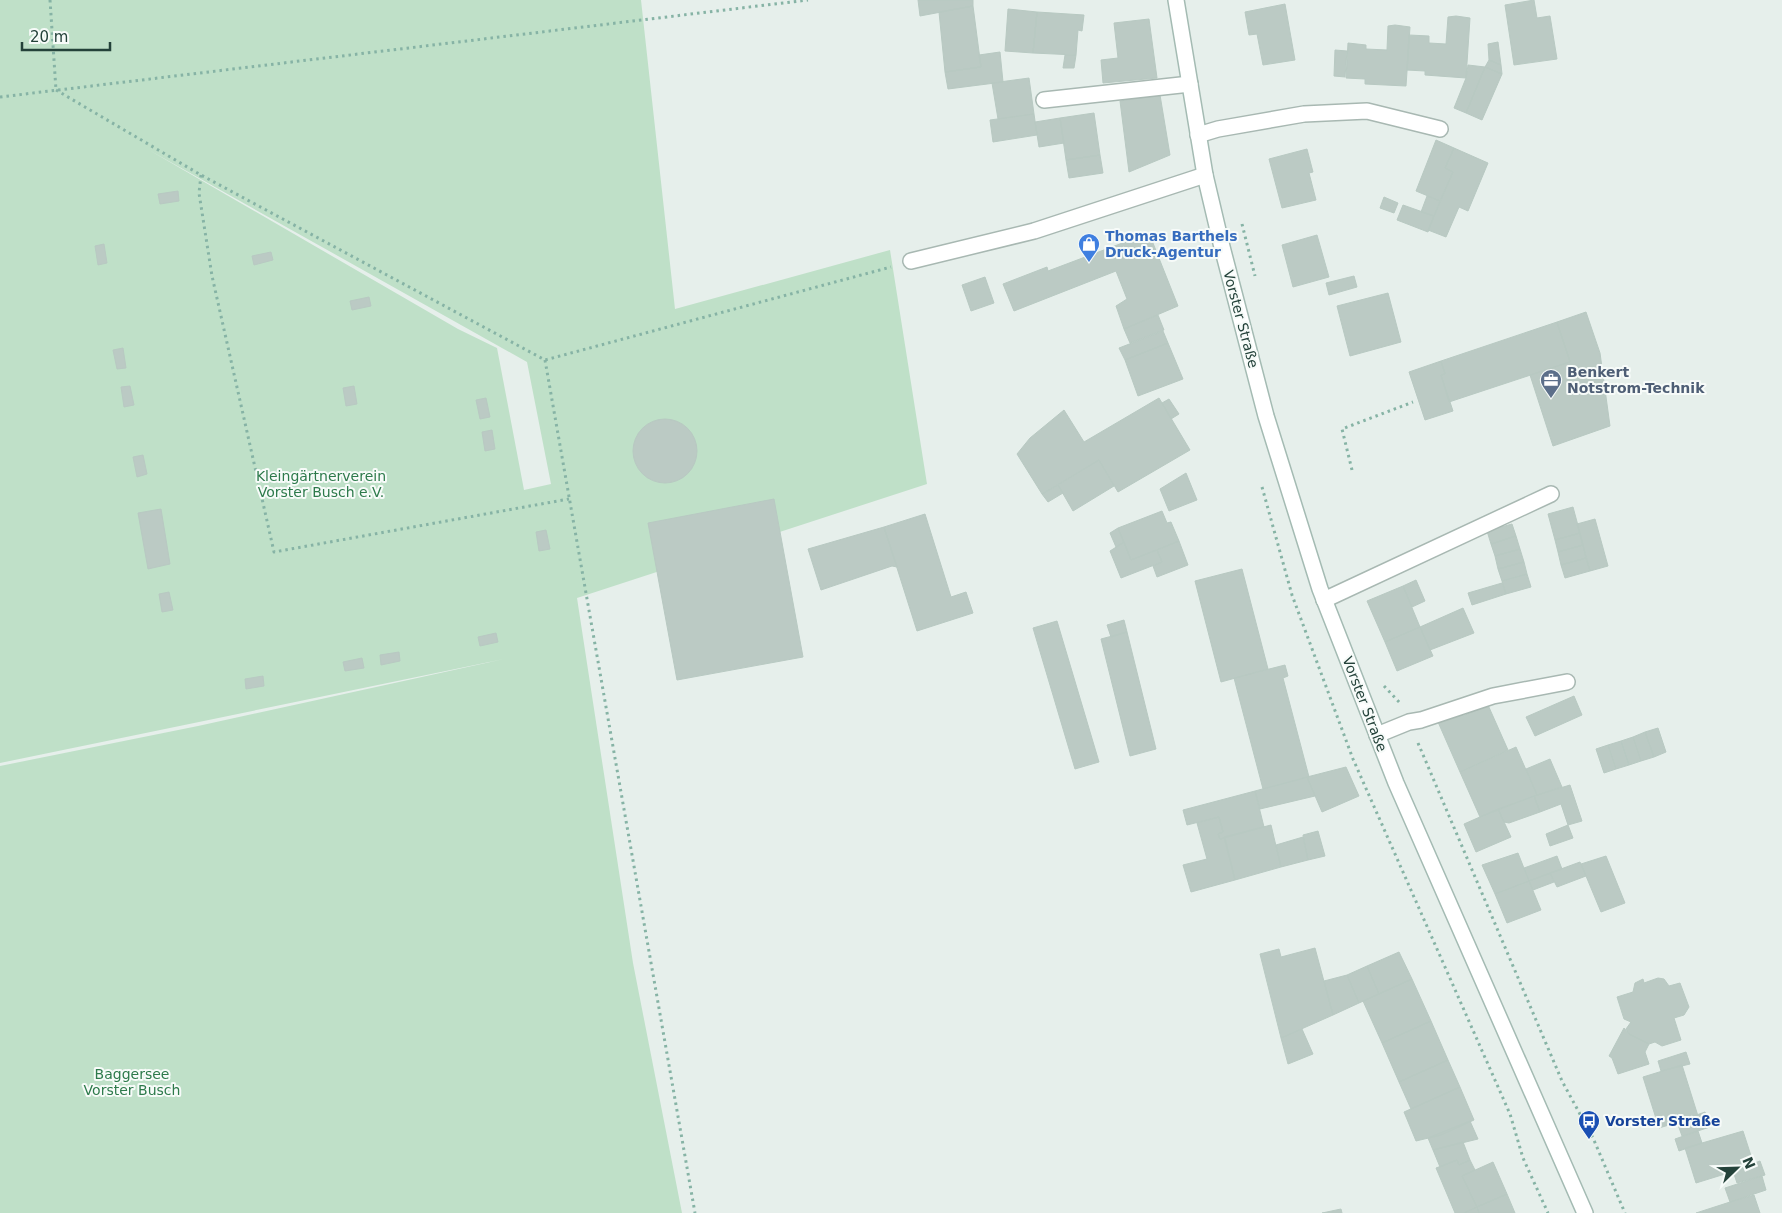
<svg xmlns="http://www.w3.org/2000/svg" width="1782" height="1213" font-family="'DejaVu Sans',sans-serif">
<rect width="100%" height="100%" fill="#e6efeb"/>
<path fill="#bfe0c8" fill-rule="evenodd" d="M0,0H641L675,309L890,250L927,484L577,598L633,963L682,1213H0V766L198,726L504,659L0,763ZM149,150L527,362L551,484L524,490L497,348L458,329Z"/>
<path fill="#bbcac4" stroke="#b8c9c2" d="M918,0H973V6L920,16Z
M1534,0L1537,18L1550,16L1557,59L1514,65L1505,5Z
M1285,4L1295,60L1263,65L1257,34L1249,35L1245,12Z
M973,6L981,67L945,72L939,12Z
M1008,9L1037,12L1033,53L1005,51Z
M1037,12L1084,15L1082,31L1078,30L1076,55L1033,53Z
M1456,16L1470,18L1466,78L1425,75V71L1407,70L1409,35L1429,36V43L1446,44L1448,17Z
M1149,19L1157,78L1103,83L1101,60L1118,58L1114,23Z
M1395,25L1410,27L1406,86L1365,84V79L1346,78L1348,43L1366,45V49L1387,50L1388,26Z
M1498,42L1501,65L1489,60L1488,44Z
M1335,50L1347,51L1345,77L1334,76Z
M1000,52L1003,82L948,89L945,72L981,67L979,55Z
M1065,55H1076L1074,68H1063Z
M1489,60L1501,65L1502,74L1485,67Z
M1468,65L1485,67L1466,113L1454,108L1466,78Z
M1485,67L1502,74L1482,120L1466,113Z
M1029,78L1034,114L998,119L992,83Z
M1160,95L1170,155L1129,172L1120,101Z
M1094,113L1100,155L1066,160L1060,118Z
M1034,114L1037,135L993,142L990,120Z
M1060,118L1064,143L1039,147L1035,122Z
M1436,140L1454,148L1445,168L1453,172L1440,201L1416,191Z
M1454,148L1488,163L1468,211L1459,207L1446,237L1428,230L1453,172L1445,168Z
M1307,149L1313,172L1309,173L1316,200L1282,208L1269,159Z
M1100,155L1103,173L1069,178L1066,160Z
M178,191L179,201L160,204L158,194Z
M1427,196L1440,201L1434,216L1421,212Z
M1384,197L1398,203L1394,213L1380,208Z
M1403,205L1434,216L1428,232L1397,220Z
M1149,233L1178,306L1124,329L1116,306L1127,299L1116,271L1014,311L1003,284L1047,267L1048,271Z
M1317,235L1329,277L1293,287L1282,245Z
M104,244L107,263L98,265L95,246Z
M271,252L273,260L254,265L252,256Z
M1354,276L1357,287L1329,295L1326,283Z
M985,277L994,303L971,311L962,285Z
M1388,293L1401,342L1350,356L1337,306Z
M369,297L371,306L352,310L350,301Z
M1586,312L1600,353L1610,426L1553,446L1530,375L1570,362L1557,322Z
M1158,315L1164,330L1130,343L1124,329Z
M1557,322L1570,362L1449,402L1441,375L1445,374L1441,361Z
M1163,331L1168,343L1125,360L1119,348Z
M1168,343L1183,379L1138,396L1125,360Z
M123,348L126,368L117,369L113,350Z
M1441,361L1445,374L1441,375L1453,411L1425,420L1409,372Z
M130,386L134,405L124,407L121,387Z
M354,386L357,404L346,406L343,388Z
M486,398L490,417L480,419L476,400Z
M1159,398L1190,450L1118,492L1099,460L1042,494L1017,454L1030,438L1064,410L1084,442Z
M1169,399L1179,414L1171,419L1162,403Z
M633 451a32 32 0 1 1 64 0a32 32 0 1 1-64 0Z
M492,430L495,449L485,451L482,432Z
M143,455L147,474L137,477L133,457Z
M1099,460L1114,486L1073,511L1058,485Z
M1186,473L1197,500L1169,511L1160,489Z
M1058,485L1063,493L1048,502L1042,494Z
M774,499L803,657L677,680L648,523Z
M1573,507L1580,533L1555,540L1548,514Z
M161,509L170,564L148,569L138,513Z
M1162,511L1167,523L1171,522L1179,541L1131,560L1118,528Z
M925,514L951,597L966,592L973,613L917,631L884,527Z
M1595,519L1608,566L1590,571L1577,524Z
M1512,524L1516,536L1491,544L1487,531Z
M884,527L897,567L892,566L821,590L808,549Z
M1118,528L1124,542L1116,547L1110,533Z
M546,530L550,549L539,551L536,532Z
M1580,533L1583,545L1558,552L1555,540Z
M1516,536L1520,549L1495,556L1491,544Z
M1179,541L1188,565L1157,577L1153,566L1162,562L1157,550Z
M1124,542L1131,560L1157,550L1162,562L1121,578L1110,551Z
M1583,545L1586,558L1561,565L1558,552Z
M1520,549L1524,562L1498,569L1495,556Z
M1586,558L1590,571L1565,578L1561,565Z
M1524,562L1527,574L1502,581L1498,569Z
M1242,569L1268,669L1221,682L1195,581Z
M1527,574L1531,587L1506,594L1502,581Z
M1416,580L1425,601L1412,607L1403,586Z
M1502,583L1506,594L1472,605L1468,593Z
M1403,586L1420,627L1385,642L1367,601Z
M169,592L173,610L162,612L159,594Z
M1463,608L1474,633L1430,650L1420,627Z
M1124,620L1127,632L1111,637L1107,625Z
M1057,621L1099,762L1075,769L1033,628Z
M1420,627L1433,656L1397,671L1385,642Z
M1127,632L1156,749L1130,756L1101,639Z
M496,633L498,642L480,646L478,637Z
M399,652L400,661L381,665L380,655Z
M362,658L364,668L345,671L343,662Z
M1285,665L1288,676L1283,678L1309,777L1263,789L1234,678Z
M263,676L264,686L246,689L245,679Z
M1574,696L1582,715L1535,736L1526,717Z
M1488,705L1508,750L1460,772L1438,722L1461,712L1463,716Z
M1658,728L1666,752L1654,757L1645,732Z
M1645,732L1654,757L1641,761L1633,737Z
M1633,737L1641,761L1629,765L1621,741Z
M1621,741L1629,765L1616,769L1608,745Z
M1608,745L1616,769L1604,773L1596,749Z
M1516,747L1537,795L1480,817L1460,772Z
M1550,759L1562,787L1537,795L1526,769Z
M1346,767L1359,796L1322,812L1307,777Z
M1307,777L1315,796L1260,809L1255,791Z
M1570,785L1582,821L1568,825L1561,804L1540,812L1534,796Z
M1255,791L1264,827L1220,839L1218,834L1223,832L1219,817L1187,825L1183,810Z
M1534,796L1540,812L1509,823L1504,822L1498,809Z
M1498,809L1511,837L1476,852L1464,824Z
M1219,817L1223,832L1218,834L1220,839L1225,838L1235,880L1191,892L1183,865L1207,859L1197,823Z
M1271,825L1281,867L1235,880L1224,837Z
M1568,825L1573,838L1550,846L1546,834Z
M1318,831L1325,856L1308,860L1303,835Z
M1303,837L1308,860L1281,867L1276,845Z
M1518,853L1529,881L1495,894L1482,865Z
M1557,856L1562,869L1529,881L1524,868Z
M1606,856L1625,903L1601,912L1581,864Z
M1580,862L1586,876L1557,887L1550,873Z
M1550,873L1554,882L1533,890L1529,881Z
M1529,881L1541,910L1507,923L1495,894Z
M1315,948L1333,1015L1281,1038L1260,954L1279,949L1281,957Z
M1399,952L1412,979L1379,994L1367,966Z
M1367,966L1379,994L1359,1003L1347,975Z
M1347,975L1359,1003L1333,1015L1324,981Z
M1658,978L1664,979L1669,986L1680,983L1689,1007L1684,1015L1674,1018L1681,1040L1662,1046L1655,1042L1649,1044L1629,1034L1626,1029L1631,1022L1624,1019L1617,997L1633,992L1635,983L1643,979L1644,983Z
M1412,979L1431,1021L1382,1043L1363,1001Z
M1431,1021L1448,1060L1399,1082L1382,1043Z
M1624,1028L1629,1034L1649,1044L1645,1052L1649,1064L1618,1074L1612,1058L1609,1056Z
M1302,1029L1313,1054L1288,1064L1281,1038Z
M1686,1052L1690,1064L1661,1071L1658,1061Z
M1448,1060L1460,1087L1411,1109L1399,1082Z
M1682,1065L1698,1116L1659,1128L1643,1077Z
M1460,1087L1474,1120L1441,1135L1416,1141L1404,1112Z
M1705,1112L1710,1127L1682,1136L1677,1122Z
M1470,1121L1478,1139L1433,1150L1428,1138Z
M1698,1131L1702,1143L1679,1151L1675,1139Z
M1743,1131L1754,1165L1696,1183L1685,1148Z
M1463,1142L1470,1160L1459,1165L1457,1160L1440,1167L1433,1150Z
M1457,1160L1459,1165L1470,1160L1475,1170L1462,1176L1477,1207L1464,1213H1455L1436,1168Z
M1760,1161L1765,1175L1737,1183L1733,1171Z
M1493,1162L1507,1194L1477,1207L1462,1176Z
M1762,1176L1766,1190L1730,1202L1725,1188Z
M1507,1194L1515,1213H1479L1477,1207Z
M1754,1195L1760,1213H1696L1730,1202Z
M1477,1207L1479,1213H1464Z
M1341,1209L1342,1213H1322Z"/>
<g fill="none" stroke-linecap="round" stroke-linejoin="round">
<g stroke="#a8b8b2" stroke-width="18">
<path id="service" d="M1044,100L1190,84
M1198,135L1218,129L1304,114L1367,111L1440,129
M1324,600L1551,494
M1377,735L1409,722L1421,720L1493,696L1567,682"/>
</g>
<g stroke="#a8b8b2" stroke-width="18">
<path id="minor" d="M911,261L1034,231L1205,175"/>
</g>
<g stroke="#a4bbb3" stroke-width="18">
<path id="secondary" d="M1176,0L1205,175L1221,243L1266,416L1320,589L1396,783L1585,1213"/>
</g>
<path stroke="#86b3a5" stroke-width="3" stroke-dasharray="2.5 4" stroke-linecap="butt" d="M50,0L56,90
M56,90L201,175L545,360L891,267
M0,97L808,0
M201,175L199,193L212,276L274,552L569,499
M1242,224L1255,276
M545,360L695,1213
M1352,470L1342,429L1413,402
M1262,487L1292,595L1353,759L1510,1114L1523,1158L1548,1213
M1384,686L1400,703
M1418,743L1562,1081L1593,1138L1625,1213"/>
<use href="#service" stroke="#fff" stroke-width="15"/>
<use href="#minor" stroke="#fff" stroke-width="15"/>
<use href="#secondary" stroke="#fff" stroke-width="15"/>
</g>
<defs>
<g id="shop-pin" transform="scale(1.125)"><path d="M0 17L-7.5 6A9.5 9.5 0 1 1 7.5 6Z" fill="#3f7fe0" stroke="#f7fbf9"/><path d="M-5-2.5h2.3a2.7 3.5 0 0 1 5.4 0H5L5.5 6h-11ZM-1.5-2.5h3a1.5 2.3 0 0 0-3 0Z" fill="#fff"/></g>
<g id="office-pin" transform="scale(1.125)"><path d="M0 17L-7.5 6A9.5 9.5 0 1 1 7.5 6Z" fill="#5c6f8a" stroke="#f7fbf9"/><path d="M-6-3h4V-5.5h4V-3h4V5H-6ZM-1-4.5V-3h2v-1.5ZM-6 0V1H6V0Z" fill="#fff"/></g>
<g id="bus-pin" transform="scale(1.125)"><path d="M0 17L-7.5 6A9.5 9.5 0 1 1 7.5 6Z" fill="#1a4fb4" stroke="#f7fbf9"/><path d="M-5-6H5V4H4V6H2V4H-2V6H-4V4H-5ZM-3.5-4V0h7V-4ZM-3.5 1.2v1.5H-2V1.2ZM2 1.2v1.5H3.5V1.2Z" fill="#fff"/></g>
</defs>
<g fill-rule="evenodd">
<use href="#shop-pin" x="1089" y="244"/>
<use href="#office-pin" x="1551" y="380"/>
<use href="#bus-pin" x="1589" y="1121"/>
</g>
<g text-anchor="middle" stroke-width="4" stroke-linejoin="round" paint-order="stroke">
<g font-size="14" font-weight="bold" fill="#366cbe" stroke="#f7fbf9" text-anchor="start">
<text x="1105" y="241">Thomas Barthels<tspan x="1105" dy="16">Druck-Agentur</tspan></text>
</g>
<g font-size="14" fill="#24423a" stroke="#f7fbf9">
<text transform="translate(1241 319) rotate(75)" y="5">Vorster Straße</text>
<text transform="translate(1365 704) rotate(69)" y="5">Vorster Straße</text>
</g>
<g font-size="14" font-weight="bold" fill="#4e5e75" stroke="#f7fbf9" text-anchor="start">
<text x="1567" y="377">Benkert<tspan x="1567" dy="16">Notstrom-Technik</tspan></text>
</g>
<g font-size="14" fill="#2d7a4b" stroke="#f7fbf9">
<text x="321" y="481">Kleingärtnerverein<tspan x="321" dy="16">Vorster Busch e.V.</tspan></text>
<text x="132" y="1079">Baggersee<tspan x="132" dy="16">Vorster Busch</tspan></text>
</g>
<g font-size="14" font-weight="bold" fill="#164399" stroke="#f7fbf9" text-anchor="start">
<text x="1605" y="1126">Vorster Straße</text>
</g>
</g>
<g transform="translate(1737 1168) rotate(67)" stroke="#f7fbf9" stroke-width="4" paint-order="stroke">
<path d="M0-4L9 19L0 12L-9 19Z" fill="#24423a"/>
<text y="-8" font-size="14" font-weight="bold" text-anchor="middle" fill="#24423a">N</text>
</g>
<path d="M22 42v8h88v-8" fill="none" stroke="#24423a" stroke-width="2.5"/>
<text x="30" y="42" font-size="15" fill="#24423a" stroke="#f7fbf9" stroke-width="4" paint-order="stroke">20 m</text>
</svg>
